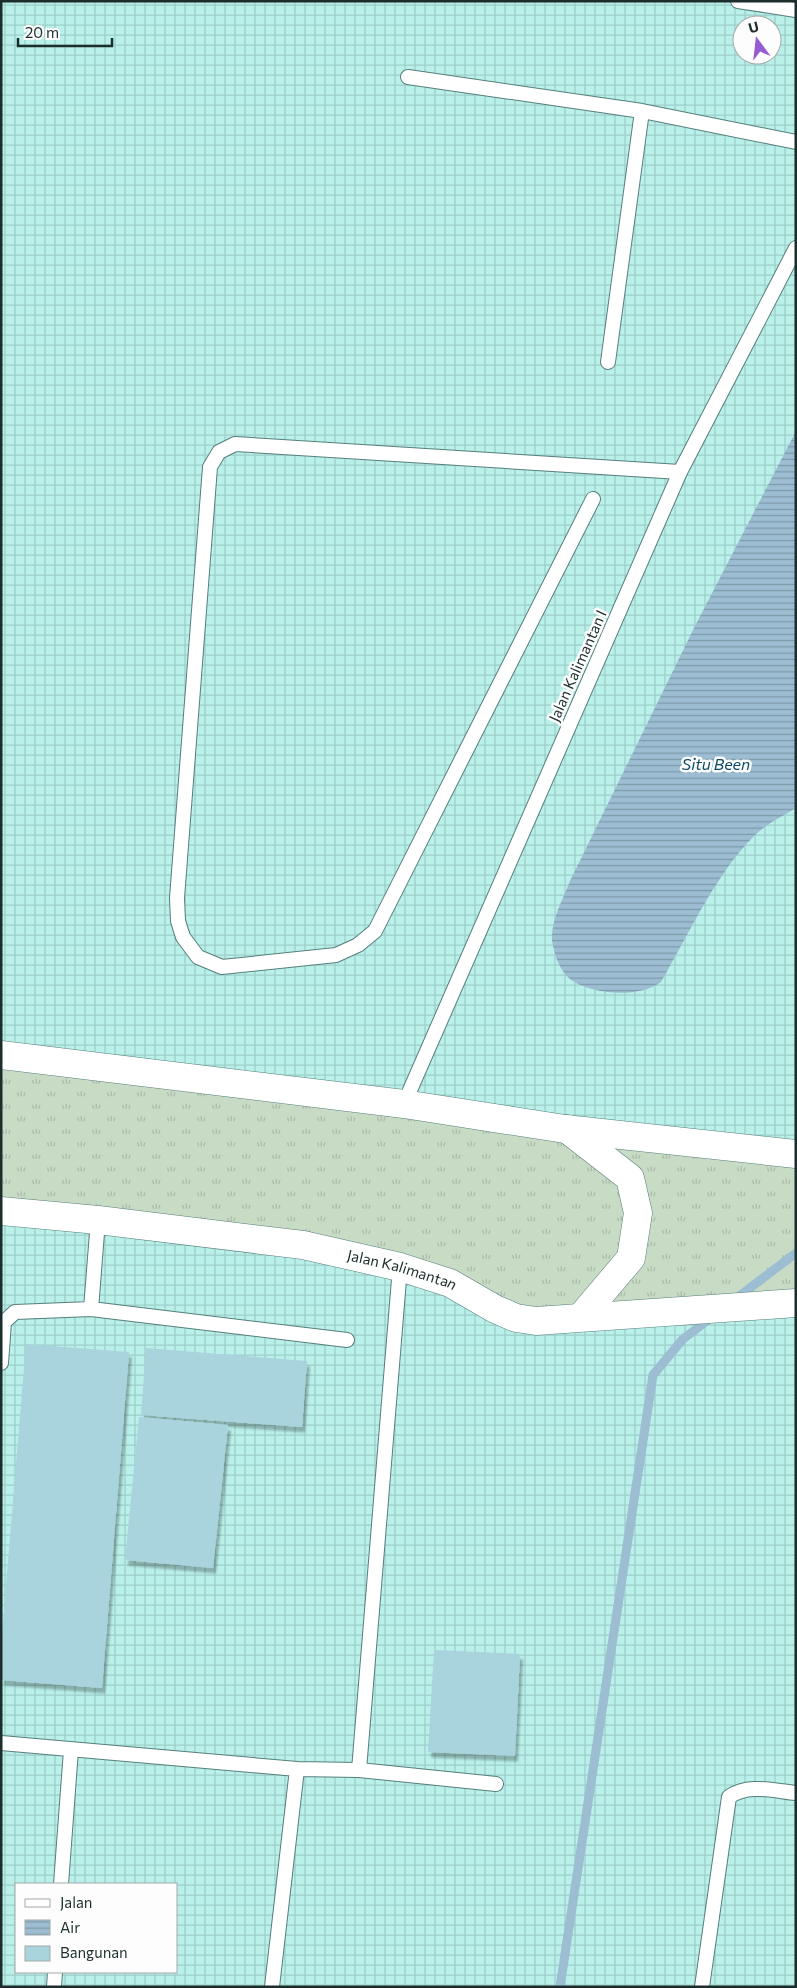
<svg xmlns="http://www.w3.org/2000/svg" width="797" height="1988" font-family="Commissioner,sans-serif">
<defs>
<pattern id="industrial-grid" width="8" height="8" patternUnits="userSpaceOnUse" patternTransform="scale(1.25)"><rect width="8" height="8" fill="#b9f0ea"/><path d="M0 4h8M4 0v8" fill="none" stroke="#9ecec9"/></pattern>
<pattern id="grass-tufts" width="24" height="20" patternUnits="userSpaceOnUse" patternTransform="scale(1.25)"><rect width="24" height="20" fill="#c8dbc5"/><path d="M3 7l-1-3M5 7V3M7 7l1-3M15 17l-1-3M17 17v-4M19 17l1-3" fill="none" stroke="#abbca9"/></pattern>
<pattern id="water-rules" width="6" height="5" patternUnits="userSpaceOnUse" patternTransform="scale(1.25)"><rect width="6" height="5" fill="#9cbdd2"/><path d="M0 2.5h6" fill="none" stroke="#7e9aab"/></pattern>
<filter id="shadow"><feDropShadow dx="3" dy="5.5" stdDeviation="1" flood-color="#0004"/></filter>
</defs>
<rect width="100%" height="100%" fill="#cdfbf6"/>
<path fill="url(#industrial-grid)" fill-rule="evenodd" d="M1,1H796V1987H1ZM742,25H772V55H742ZM16,1884H176V1972H16Z"/>
<path fill="url(#grass-tufts)" d="M1,1066L796,1154V1303L536,1321L400,1267L1,1211Z"/>
<path fill="url(#water-rules)" d="M796,431V808C781,817 766,824 754,836C715,875 689,934 661,982C640,998 595,995 573,981C560,973 554,954 552,940C551,920 563,899 570,881L695,626Z"/>
<g fill="none" stroke-linecap="round" stroke-linejoin="round">
<path stroke="#9cbdd2" stroke-width="9" d="M734,1300L796,1253
M560,1987L653,1375L683,1339L712,1317"/>
</g>
<path fill="#aad4dd" filter="url(#shadow)" d="M26,1344L129,1352L102,1688L1,1680V1645Z
M146,1348L307,1361L302,1427L141,1415Z
M139,1417L228,1425L213,1568L125,1560Z
M434,1650L520,1654L515,1756L428,1752Z"/>
<g fill="none" stroke-linecap="round" stroke-linejoin="round">
<g stroke="#557f7b" stroke-width="16">
<path id="service" d="M738,1L796,10
M408,77L642,111
M608,362L642,111L796,142
M593,499L375,931L358,945L336,955L222,967L198,957L183,937L178,921L177,898L210,467L219,452L235,444L680,472
M404,1104L680,472L796,248
M91,1309L98,1220
M1,1363L4,1322L15,1312L91,1309L347,1340
M1,1743L297,1769L272,1987
M297,1769L359,1770L496,1784
M359,1770L400,1267
M61,1884L71,1750
M54,1987L55,1972
M702,1987L729,1797C748,1783 774,1791 796,1793"/>
</g>
<g stroke="#557f7b" stroke-width="29">
<g id="tertiary">
<path d="M1,1055L404,1104L565,1129L796,1154"/>
<path d="M567,1129L630,1178L638,1213L631,1258L581,1317"/>
<path id="s1" d="M1,1211L98,1220L303,1245L400,1267L450,1283L495,1309L516,1318L536,1321L796,1303"/>
</g>
</g>
<use href="#service" stroke="#fff" stroke-width="14"/>
<use href="#tertiary" stroke="#fff" stroke-width="28"/>
</g>
<g text-anchor="middle" stroke-width="5" stroke-linejoin="round" paint-order="stroke">
<g font-size="15" fill="#1c2e2c" stroke="#fdfdfd">
<text transform="translate(578 666) rotate(-66)" y="5">Jalan Kalimantan I</text>
<text dy="5" stroke="none"><textPath href="#s1" startOffset="406">Jalan Kalimantan</textPath></text>
</g>
<g font-size="16" font-style="italic" fill="#0c4b67" stroke="#fdfdfd">
<text x="716" y="770">Situ Been</text>
</g>
</g>
<rect width="797" height="1988" fill="none" stroke="#1c2e2c" stroke-width="5"/>
<rect x="15" y="1883" width="162" height="90" fill="#fdfdfd" stroke="#a3aaa9"/>
<rect x="25" y="1899" width="25" height="8" fill="#ffffff" stroke="#a3aaa9"/>
<text x="60" y="1908" font-size="15" fill="#1c2e2c">Jalan</text>
<rect x="25" y="1920" width="25" height="15" fill="url(#water-rules)" stroke="#a3aaa9"/>
<text x="60" y="1933" font-size="15" fill="#1c2e2c">Air</text>
<rect x="25" y="1946" width="25" height="15" fill="#aad4dd" stroke="#a3aaa9"/>
<text x="60" y="1958" font-size="15" fill="#1c2e2c">Bangunan</text>
<g transform="translate(757 40) rotate(345)"><circle r="24" fill="#fdfdfd" stroke="#a3aaa9"/>
<path d="M0-4L9 19L0 12L-9 19Z" fill="#975cd3"/>
<text y="-8" font-size="14" font-weight="bold" text-anchor="middle" fill="#1c2e2c">U</text>
</g>
<path d="M18 38v8h94v-8" fill="none" stroke="#1c2e2c" stroke-width="2.5"/>
<text x="25" y="38" font-size="15" fill="#1c2e2c" stroke="#fdfdfd" stroke-width="4" paint-order="stroke">20 m</text>
</svg>
